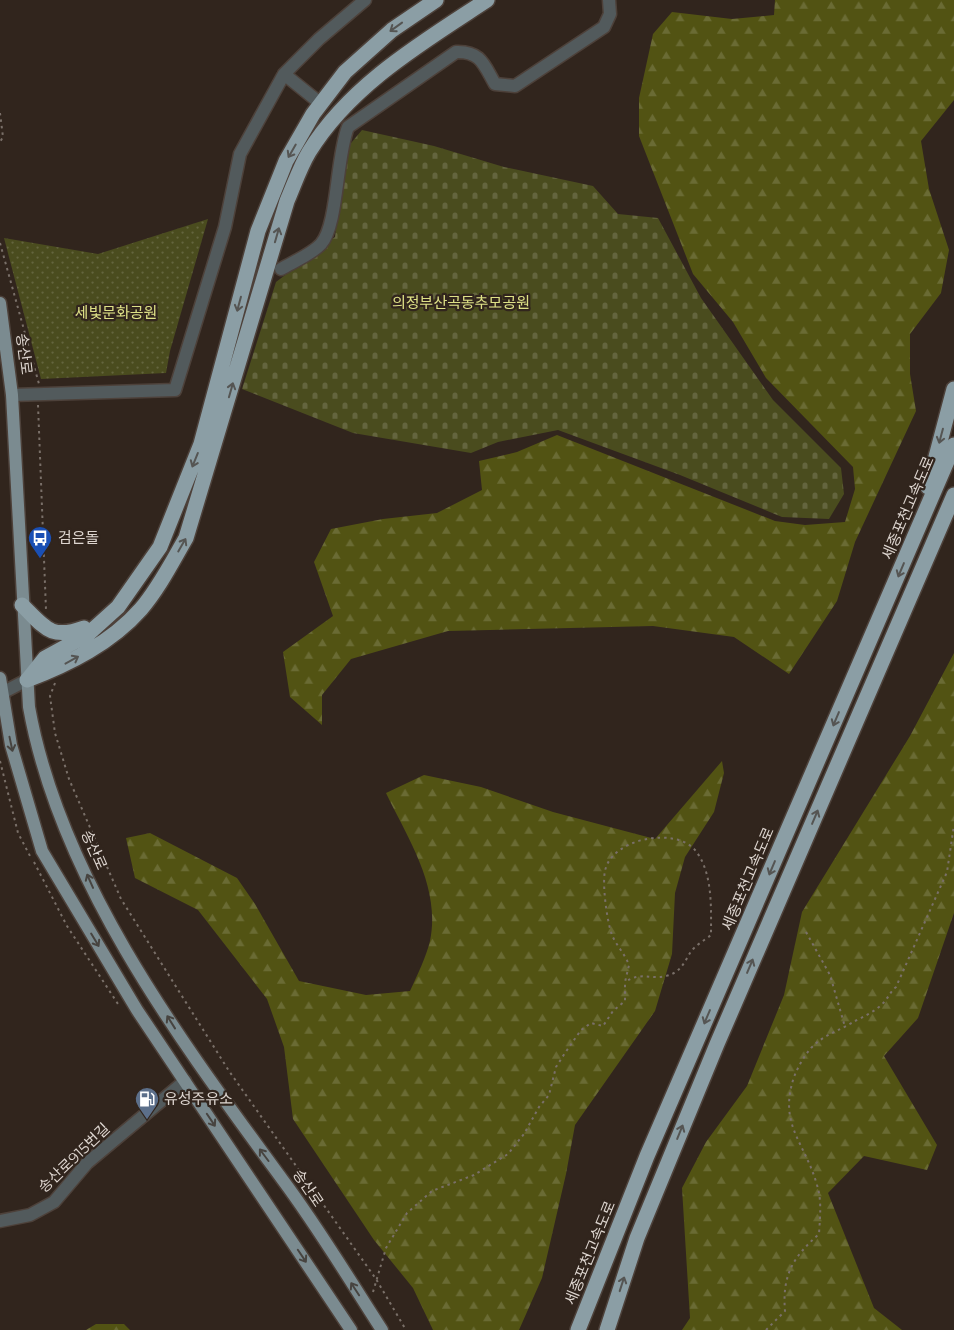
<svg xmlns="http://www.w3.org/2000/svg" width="954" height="1330" font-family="Montserrat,'Noto Sans KR',sans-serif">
<defs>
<pattern id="grass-dots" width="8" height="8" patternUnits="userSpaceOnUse" patternTransform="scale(1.25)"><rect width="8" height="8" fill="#4a4c1e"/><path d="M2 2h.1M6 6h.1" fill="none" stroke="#64653e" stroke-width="1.8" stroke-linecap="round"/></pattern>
<pattern id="forest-firs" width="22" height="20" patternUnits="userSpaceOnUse" patternTransform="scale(1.25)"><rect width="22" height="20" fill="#525313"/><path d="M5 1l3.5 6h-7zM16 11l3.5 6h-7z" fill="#6a6b34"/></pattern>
<pattern id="cemetery-stones" width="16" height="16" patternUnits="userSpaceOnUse" patternTransform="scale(1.25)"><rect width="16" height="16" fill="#4a4c1e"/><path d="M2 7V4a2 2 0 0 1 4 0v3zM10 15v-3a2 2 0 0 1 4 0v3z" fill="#64653e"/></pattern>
</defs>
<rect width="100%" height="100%" fill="#31251d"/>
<path fill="url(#grass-dots)" d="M208,219L170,351L166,373L41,379L4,238L98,254Z"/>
<path fill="url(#forest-firs)" d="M775,0H954V100L921,141L929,189L949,250L941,293L910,334V374L916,411L855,542L837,601L789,674L734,637L653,626L448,631L351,659L322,695V725L290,697L283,652L333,616L314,562L331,529L383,519L437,513L482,490L479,461L517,452L557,435L775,521L805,525L845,522L855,489L853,467L766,378L733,322L693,274L639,136V98L653,34L672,12L732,19L774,15Z
M954,653V913L918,1018L884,1056L937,1145L927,1170L864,1156L828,1193L874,1308L902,1330H682L690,1318L682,1188L706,1142L747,1086L784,995L802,912L910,736Z
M722,761L724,773L714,812L685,857L675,893L672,954L655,1011L575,1125L566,1174L542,1278L519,1330H433L413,1288L374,1240L293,1119L284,1047L267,999L198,910L135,878L126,838L150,833L237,878L255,904L299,981L366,995L410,991C417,976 426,957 430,941C441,887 408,839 386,793L424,775L481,787L553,812L655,839Z
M96,1324H124L130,1330H86Z"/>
<path fill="url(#cemetery-stones)" d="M362,130L434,146L504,167L593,186L618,214L658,218L701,298L773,400L841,468L844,494L829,519L782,517L680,475L558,430L498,442L471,453L353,433L242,389L276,282L335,237L346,149Z"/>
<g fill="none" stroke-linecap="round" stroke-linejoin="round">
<path stroke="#4b4038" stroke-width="12" stroke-dasharray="12 6" stroke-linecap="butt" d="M315,99L341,122"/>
<g stroke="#4d413a" stroke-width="15">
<path id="minor" d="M284,74L315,99
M281,269C293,262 312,254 321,244C338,225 336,157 348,127L456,52C481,51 484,65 495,84L515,86L604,27L610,14L609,0
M12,395L175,390L225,227L240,154L284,74L319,39L365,0
M0,694L27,680
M0,1221L30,1215L54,1202L87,1163L185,1081"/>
</g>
<g stroke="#4d413a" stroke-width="15">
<path id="major" d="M0,303L12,395L29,707C60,880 180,1040 282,1179C318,1227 349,1279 382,1330
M0,678L11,745L42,851L137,1010L351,1330"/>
</g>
<g stroke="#4d413a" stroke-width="18">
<path id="highway" d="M928,487L954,389
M22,605C45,628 51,640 84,628
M29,678L45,658L87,635L118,607L160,547L201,444L258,231L286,161L313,114L345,72L392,30L436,0
M27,680C69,664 111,643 141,609C159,588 172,562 186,538L287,201C294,185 300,167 309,152C350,85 423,42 487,0
M578,1330L647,1156L954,445
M607,1330L637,1238L717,1044L954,495"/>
</g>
<path stroke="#7a7069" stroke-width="2" stroke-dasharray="2.5 4" stroke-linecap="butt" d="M0,113L3,137L0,142
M0,243L39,384
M38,405L46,610
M55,683L50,696L55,733L69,779L121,899L229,1071L376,1279L406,1330
M0,761L18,833L30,856
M34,862L67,926L118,1004
M806,932L830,975L845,1027
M373,1292L386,1248L407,1213L432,1191L474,1175L508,1154L524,1134L539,1107L549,1095L556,1067L565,1053L581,1030L591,1023L603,1026L613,1011L625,1001V982L629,965C625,954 616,945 612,935C607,922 602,884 605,871C611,839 674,826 695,850C713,872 711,908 711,935C705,940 694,946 690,953C684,963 680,973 666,976C650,980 642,971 625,982
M766,1330L785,1311C782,1275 793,1257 819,1234C820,1217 822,1201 817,1185C805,1142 778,1125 794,1077C798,1067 804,1056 811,1048C823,1035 839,1031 853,1022C863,1017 878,1010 885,1001C889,996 891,991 896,987L947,872L954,825"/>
<use href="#minor" stroke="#525a5c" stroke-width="12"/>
<use href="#major" stroke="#7b8b90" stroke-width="12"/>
<use href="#highway" stroke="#8b9ea5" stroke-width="15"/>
</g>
<defs><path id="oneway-shaft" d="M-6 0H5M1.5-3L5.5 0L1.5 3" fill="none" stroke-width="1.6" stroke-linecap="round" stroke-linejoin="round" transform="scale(1.25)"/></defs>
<g stroke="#555553">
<use href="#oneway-shaft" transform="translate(396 27) rotate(144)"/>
<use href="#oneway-shaft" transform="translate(292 151) rotate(120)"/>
<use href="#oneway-shaft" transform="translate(277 235) rotate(-74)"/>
<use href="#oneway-shaft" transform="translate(239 304) rotate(105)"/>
<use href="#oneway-shaft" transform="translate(231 390) rotate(-74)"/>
<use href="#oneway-shaft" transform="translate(941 436) rotate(105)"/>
<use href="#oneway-shaft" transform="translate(195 460) rotate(112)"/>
<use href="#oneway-shaft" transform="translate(182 545) rotate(-60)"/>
<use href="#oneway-shaft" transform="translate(901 570) rotate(113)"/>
<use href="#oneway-shaft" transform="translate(72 660) rotate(-29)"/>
<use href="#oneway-shaft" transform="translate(836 719) rotate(113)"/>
<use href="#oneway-shaft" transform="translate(815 817) rotate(-67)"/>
<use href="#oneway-shaft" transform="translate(772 868) rotate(113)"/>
<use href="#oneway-shaft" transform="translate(750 966) rotate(-67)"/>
<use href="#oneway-shaft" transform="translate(707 1017) rotate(113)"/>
<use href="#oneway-shaft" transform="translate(680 1132) rotate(-68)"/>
<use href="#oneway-shaft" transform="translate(622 1284) rotate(-72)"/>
</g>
<g stroke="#474440">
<use href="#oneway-shaft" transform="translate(11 744) rotate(78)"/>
<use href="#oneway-shaft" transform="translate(90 881) rotate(-114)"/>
<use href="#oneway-shaft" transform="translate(95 940) rotate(59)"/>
<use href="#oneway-shaft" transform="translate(171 1022) rotate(-122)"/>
<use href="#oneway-shaft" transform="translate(211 1120) rotate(56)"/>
<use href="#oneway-shaft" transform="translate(264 1155) rotate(-127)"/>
<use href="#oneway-shaft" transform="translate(302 1256) rotate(56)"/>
<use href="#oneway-shaft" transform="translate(355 1289) rotate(-123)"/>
</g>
<defs>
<g id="bus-pin" transform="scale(1.25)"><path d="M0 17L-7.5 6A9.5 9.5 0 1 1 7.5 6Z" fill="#1a4fb4" stroke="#31251d"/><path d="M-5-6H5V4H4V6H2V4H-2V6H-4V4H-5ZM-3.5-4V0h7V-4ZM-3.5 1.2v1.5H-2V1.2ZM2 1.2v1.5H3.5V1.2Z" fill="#fff"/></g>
<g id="fuel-pin" transform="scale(1.25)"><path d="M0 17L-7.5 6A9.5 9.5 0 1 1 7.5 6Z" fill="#5c6f8a" stroke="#31251d"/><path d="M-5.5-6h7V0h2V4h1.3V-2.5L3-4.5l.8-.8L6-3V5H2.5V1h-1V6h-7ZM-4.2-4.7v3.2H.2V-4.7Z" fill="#fff"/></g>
</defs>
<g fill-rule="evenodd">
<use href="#bus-pin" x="40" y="538"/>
<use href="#fuel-pin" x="147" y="1099"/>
</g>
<g text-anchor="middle" stroke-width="4.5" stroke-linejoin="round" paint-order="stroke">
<g font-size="15" fill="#dee187" stroke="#31251d">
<text x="461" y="308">의정부산곡동추모공원</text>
<text x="116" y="318">세빛문화공원</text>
</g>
<g font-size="15" fill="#ded6d0" stroke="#31251d">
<text transform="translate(24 354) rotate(83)" y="5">송산로</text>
<text transform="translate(908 508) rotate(-67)" y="5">세종포천고속도로</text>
<text transform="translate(94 850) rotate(66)" y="5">송산로</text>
<text transform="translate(748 879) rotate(-67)" y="5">세종포천고속도로</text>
<text transform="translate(74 1158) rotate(-44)" y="5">송산로915번길</text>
<text transform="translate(308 1188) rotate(56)" y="5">송산로</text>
<text transform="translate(590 1253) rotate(-68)" y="5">세종포천고속도로</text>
</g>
<g font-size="15" fill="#ded6d0" stroke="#31251d" text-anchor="start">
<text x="58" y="543">검은돌</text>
<text x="164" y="1104">유성주유소</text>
</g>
</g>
</svg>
